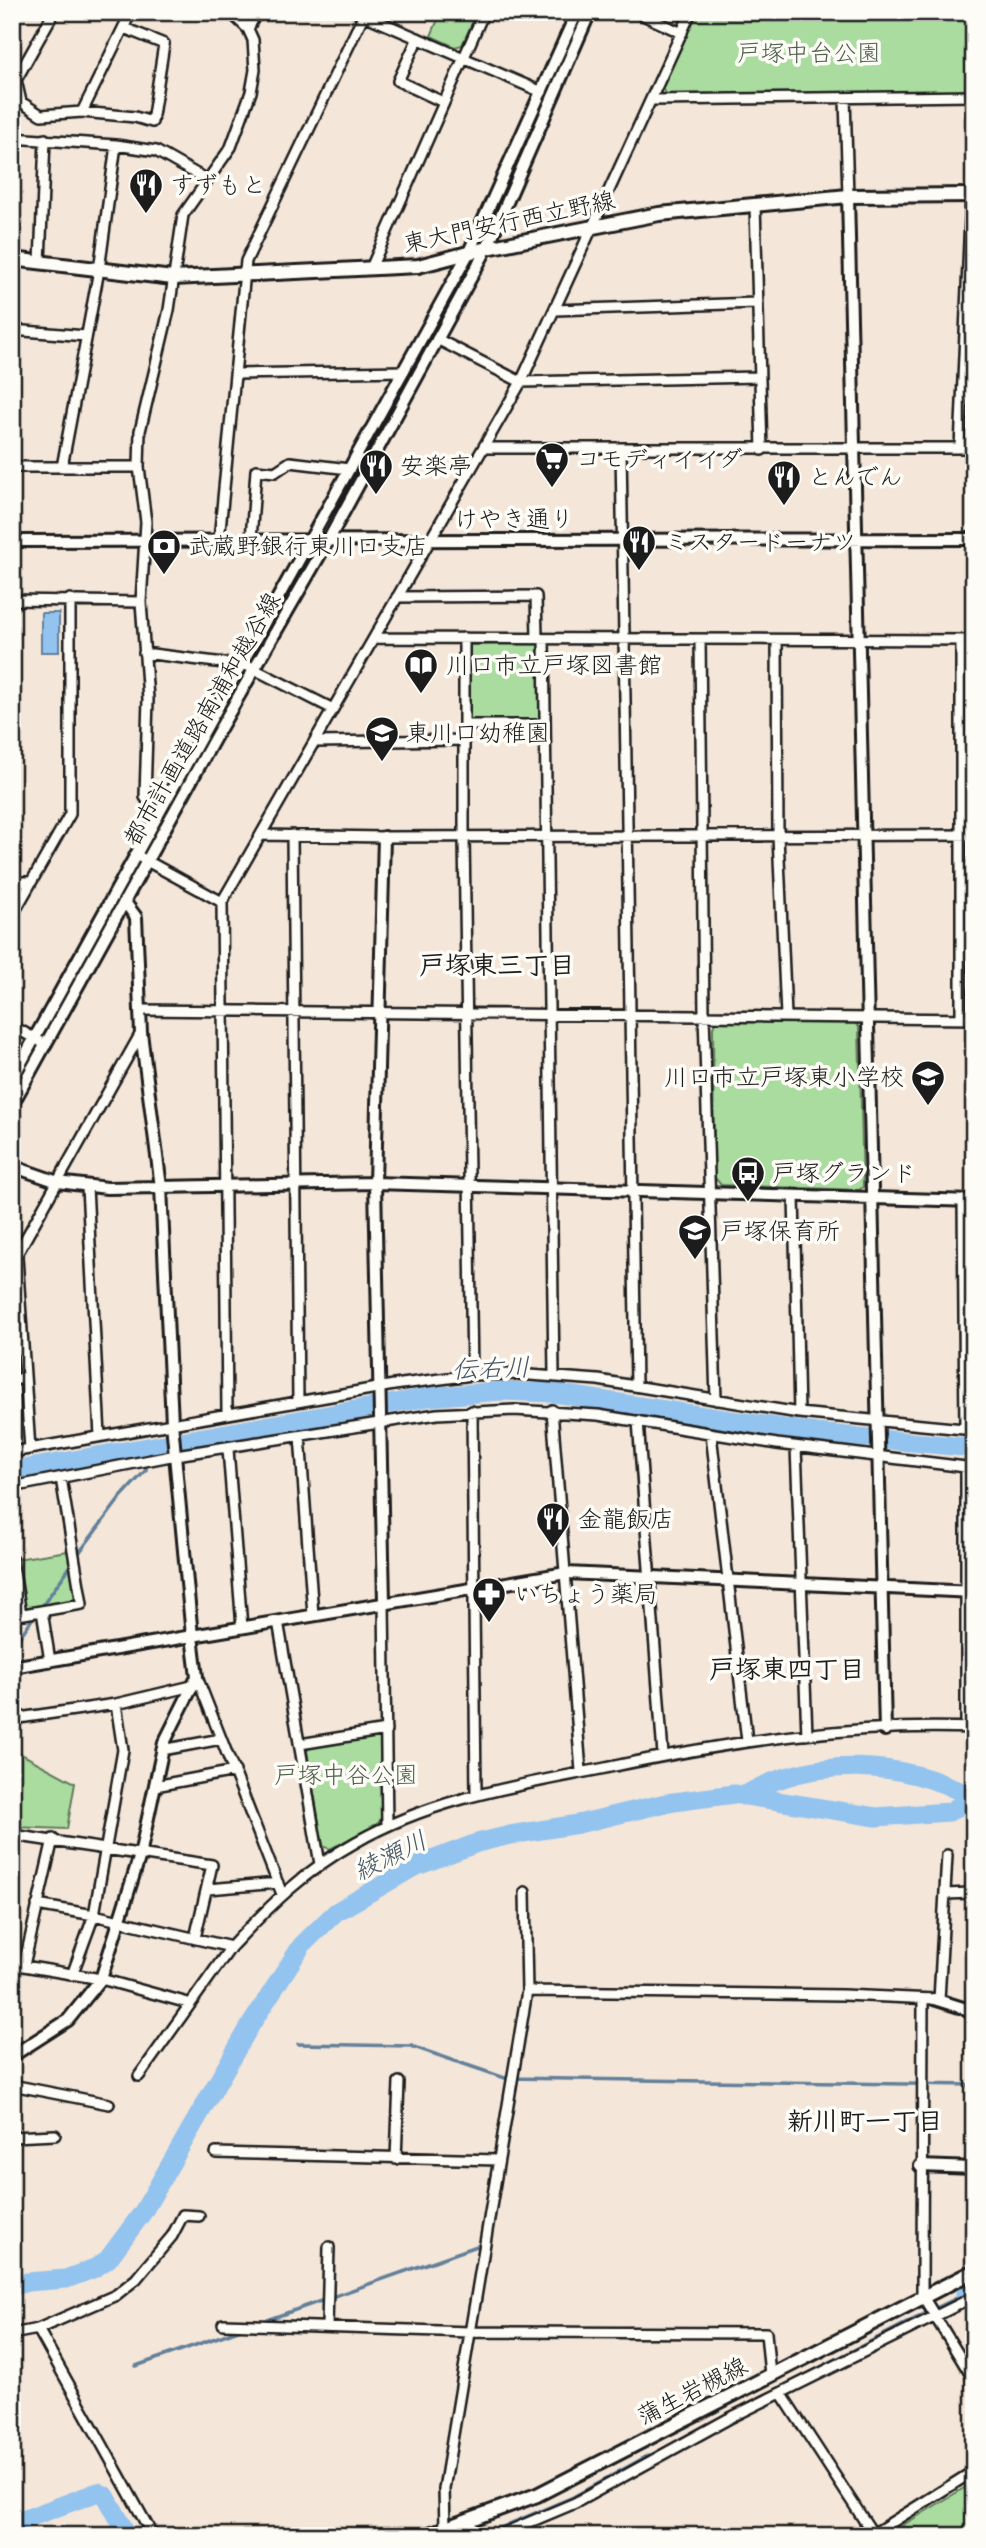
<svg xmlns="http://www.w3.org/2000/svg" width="986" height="2548" font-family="Kalam,'Klee One',sans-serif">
<rect width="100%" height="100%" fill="#f4e6d8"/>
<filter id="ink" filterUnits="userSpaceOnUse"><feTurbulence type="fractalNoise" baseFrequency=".0143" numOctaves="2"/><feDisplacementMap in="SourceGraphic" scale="14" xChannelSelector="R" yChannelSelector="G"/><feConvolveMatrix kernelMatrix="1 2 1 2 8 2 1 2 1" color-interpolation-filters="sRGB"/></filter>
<g filter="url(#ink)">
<path fill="#a9dc9e" stroke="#627c5d" stroke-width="2" d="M441,12H477L462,45L455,47L431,36Z
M696,12H974V93L667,97L662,88Z
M535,643L540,646L541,717L538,722L473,721L467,718V651L470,645Z
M718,1021L855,1023L859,1027L863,1187L859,1190L721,1185L714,1177L713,1027Z
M68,1551L76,1595L71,1602L30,1609L24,1605L16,1559Z
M378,1734L381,1736L382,1817L377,1825L330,1849L323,1846L307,1751L310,1747Z
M12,1749L75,1783L67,1829L12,1827Z
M974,2482V2536H885Z"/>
<path fill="#93c3ef" stroke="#63809b" stroke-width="2" d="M41,613H59V652H41Z"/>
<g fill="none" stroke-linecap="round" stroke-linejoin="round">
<path stroke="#63809b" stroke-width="3.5" d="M76,1557L121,1497L146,1470L145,1447
M40,1609L72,1564
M12,1648L35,1615
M298,2044L411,2046L505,2078L974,2085
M934,2309L965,2294
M261,2322L477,2246
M136,2366L244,2328
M741,2408L926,2313
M680,2439L724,2416
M481,2536L573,2497L649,2455"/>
<path stroke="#93c3ef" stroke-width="19" d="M12,1471L429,1397L501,1391L554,1393L816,1433L974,1448
M743,1796C811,1756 903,1759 971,1797
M12,2287L27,2282L66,2279L95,2268L108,2259L143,2212L250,2026L302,1945L336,1912L414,1867L477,1843L510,1835L578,1824L666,1803L734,1794L876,1817L949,1812L974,1797
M965,2294L974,2289
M12,2524L98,2492L106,2496L128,2536"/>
<g stroke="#1c1c1c" stroke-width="14">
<path id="minor" d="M54,12L16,80L21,102L41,115L82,112L135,117L152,122L164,44L124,28
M115,12L127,19
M357,12L542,92
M636,12L682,33
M248,29L257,12
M418,38L398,81L443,102
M845,98L848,196
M652,100L974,96
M82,112L131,12
M12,138L116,145L156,151L207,180
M755,205L762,450
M40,263L45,139
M371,268L484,12
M555,310L756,303
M12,330L86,336
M437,339L521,382L758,377
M236,374L404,371
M484,448H974
M960,448L971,195
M621,449L636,1386
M12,467H139
M62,467L99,270L116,145
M219,540L246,261L365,12
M251,540L256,470L275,472L290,462L349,469
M397,597L536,596L537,638
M12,600L141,602
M374,638L974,640
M464,638V837L472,1375
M544,639L554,1375
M700,640L704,1015L716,1400
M777,640L778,836L786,1016
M144,653L248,666L333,709
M464,725H545
M314,742L464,740
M158,816L145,797L148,699L141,602L146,522L139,467L140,431L169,310L183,215L231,147L251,92L255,70L253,40L248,29L230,12
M261,835L384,837L974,835
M292,835L298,1401
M136,855L222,902
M12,882H31
M12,916L70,814V599
M961,935H974
M140,1010L974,1019
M961,1019V640
M12,1026L45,1044
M87,1187L100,1436
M794,1196L799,1413
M963,1200L965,1429
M17,1257L30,1449
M12,1263L141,1033
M12,1380L25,1378
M552,1410L581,1771
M472,1411L476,1793
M227,1412L222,902L521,382L691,12
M638,1421L663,1755
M711,1434L747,1741
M300,1436L313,1615
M796,1447L807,1735
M228,1449L242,1627
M12,1452L394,1385L472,1375L516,1374L598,1380L799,1413L974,1430
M966,1468V1728
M12,1487L176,1455L379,1423L437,1414L514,1410L598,1415L777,1444L974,1468
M12,1560L21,1614
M384,1602L387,1826
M42,1611L50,1661
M12,1616L82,1604L61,1478
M278,1621L320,1864
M197,1677L282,1894
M12,1719L116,1704
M300,1744L386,1730
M162,1750L221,1739
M155,1786L235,1771
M12,1835L212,1865L195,1938
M208,1889L278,1883
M946,1894L971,1893L974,1863
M37,1905L94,1915L231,1947C269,1906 307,1869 356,1842C435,1797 522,1785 610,1767C728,1742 852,1723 974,1728
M12,1964L101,1979L188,2003
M24,1965L53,1839
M72,1975L94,1915L123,1750L116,1704L192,1686
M527,1991L843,1995L934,1999
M923,1999L922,2295L974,2380
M939,2000L947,1855
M139,2076L231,1947
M12,2085L109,2104
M12,2137L55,2135
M216,2153L498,2160
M396,2159L399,2082
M223,2324L470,2332L766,2333L770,2375
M327,2327L329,2247
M38,2329L153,2536
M12,2334L38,2329L116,2295L136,2279L172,2236L183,2215L199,2216
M781,2393L873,2534
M469,2520L475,2536
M445,2527L444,2489L527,1991L525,1892
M497,2536L575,2503L728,2419L974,2297
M870,2536L974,2471"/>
</g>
<g stroke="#1c1c1c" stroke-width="16">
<path id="tertiary" d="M848,196L885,1730
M12,541L974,539
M384,837L375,1183L384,1602
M124,901L136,917L141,1033L161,1187L172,1423L192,1636L566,1573L974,1592
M12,1079L468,254L577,12
M12,1105L217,734L329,539L487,248L590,12
M12,1166L58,1182L107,1188L375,1183L974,1201
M12,1667L192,1636L197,1677L164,1743L140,1855L101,1979L68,2020L12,2056
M934,1999L963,2008L974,2015
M920,2166L974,2168"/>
</g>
<g stroke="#1c1c1c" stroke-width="18">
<path id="secondary" d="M12,259L173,278L418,266L487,248L659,214L848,196L974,195
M424,2536L537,2495L974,2271"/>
</g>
<use href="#minor" stroke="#fdfcf7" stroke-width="9"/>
<use href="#tertiary" stroke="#fdfcf7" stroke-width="10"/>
<use href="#secondary" stroke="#fdfcf7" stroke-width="12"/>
</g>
</g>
<defs>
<g id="restaurant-pin" transform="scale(1.75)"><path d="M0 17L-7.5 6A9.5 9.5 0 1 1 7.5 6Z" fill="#1c1c1c" stroke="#fdfcf7"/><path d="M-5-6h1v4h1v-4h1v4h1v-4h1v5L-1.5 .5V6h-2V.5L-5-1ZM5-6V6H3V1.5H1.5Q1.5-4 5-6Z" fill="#fff"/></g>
<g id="supermarket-pin" transform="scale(1.75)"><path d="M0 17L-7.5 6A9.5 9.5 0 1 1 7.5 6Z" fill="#1c1c1c" stroke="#fdfcf7"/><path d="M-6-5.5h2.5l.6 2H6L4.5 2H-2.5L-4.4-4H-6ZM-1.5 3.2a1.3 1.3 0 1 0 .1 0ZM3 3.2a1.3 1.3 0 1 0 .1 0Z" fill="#fff"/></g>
<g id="bank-pin" transform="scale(1.75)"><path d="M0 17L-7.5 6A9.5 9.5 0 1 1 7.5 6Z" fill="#1c1c1c" stroke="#fdfcf7"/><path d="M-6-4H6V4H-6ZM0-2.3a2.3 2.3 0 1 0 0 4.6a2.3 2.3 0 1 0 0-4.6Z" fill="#fff"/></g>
<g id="library-pin" transform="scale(1.75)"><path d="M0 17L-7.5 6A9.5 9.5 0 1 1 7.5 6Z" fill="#1c1c1c" stroke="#fdfcf7"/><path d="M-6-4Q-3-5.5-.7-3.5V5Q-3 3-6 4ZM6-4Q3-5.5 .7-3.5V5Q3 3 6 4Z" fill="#fff"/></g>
<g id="school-pin" transform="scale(1.75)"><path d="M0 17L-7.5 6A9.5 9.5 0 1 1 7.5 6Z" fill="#1c1c1c" stroke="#fdfcf7"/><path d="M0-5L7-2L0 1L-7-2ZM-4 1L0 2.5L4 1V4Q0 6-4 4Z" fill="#fff"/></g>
<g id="bus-pin" transform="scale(1.75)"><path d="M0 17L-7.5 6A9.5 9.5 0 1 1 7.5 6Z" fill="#1c1c1c" stroke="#fdfcf7"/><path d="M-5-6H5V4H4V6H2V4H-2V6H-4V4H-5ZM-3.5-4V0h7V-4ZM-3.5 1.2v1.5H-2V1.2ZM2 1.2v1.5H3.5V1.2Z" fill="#fff"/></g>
<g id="pharmacy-pin" transform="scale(1.75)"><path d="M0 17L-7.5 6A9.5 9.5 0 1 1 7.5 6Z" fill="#1c1c1c" stroke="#fdfcf7"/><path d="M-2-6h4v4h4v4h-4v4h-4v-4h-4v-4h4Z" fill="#fff"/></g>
</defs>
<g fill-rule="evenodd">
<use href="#restaurant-pin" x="146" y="185"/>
<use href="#supermarket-pin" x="552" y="459"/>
<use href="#restaurant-pin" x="376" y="466"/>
<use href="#restaurant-pin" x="784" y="477"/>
<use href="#restaurant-pin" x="639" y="542"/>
<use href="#bank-pin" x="164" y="546"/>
<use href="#library-pin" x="421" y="665"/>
<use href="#school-pin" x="382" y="733"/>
<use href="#school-pin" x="928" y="1077"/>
<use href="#bus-pin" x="748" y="1173"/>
<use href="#school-pin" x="695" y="1231"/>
<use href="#restaurant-pin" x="553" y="1519"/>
<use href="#pharmacy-pin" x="489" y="1594"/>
</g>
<g text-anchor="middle" stroke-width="7" stroke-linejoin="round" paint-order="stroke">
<g font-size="24" fill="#4d5f4a" stroke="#fdfcf7">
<text x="809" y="61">戸塚中台公園</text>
<text x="346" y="1783">戸塚中谷公園</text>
</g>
<g font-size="24" fill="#1c1c1c" stroke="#fdfcf7" text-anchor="start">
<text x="170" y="193">すずもと</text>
<text x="576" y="467">コモディイイダ</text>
<text x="400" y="474">安楽亭</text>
<text x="808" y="485">とんでん</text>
<text x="664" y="550">ミスタードーナツ</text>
<text x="188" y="554">武蔵野銀行東川口支店</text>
<text x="446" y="673">川口市立戸塚図書館</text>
<text x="406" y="741">東川口幼稚園</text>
<text x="904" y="1085" text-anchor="end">川口市立戸塚東小学校</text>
<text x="772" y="1181">戸塚グランド</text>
<text x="720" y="1239">戸塚保育所</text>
<text x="578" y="1527">金龍飯店</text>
<text x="514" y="1602">いちょう薬局</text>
</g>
<g font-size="24" fill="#1c1c1c" stroke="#fdfcf7">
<text transform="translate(509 222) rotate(-12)" y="8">東大門安行西立野線</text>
<text x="514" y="527">けやき通り</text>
<text transform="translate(202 719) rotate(-60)" y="8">都市計画道路南浦和越谷線</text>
<text transform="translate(692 2391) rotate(-27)" y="8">蒲生岩槻線</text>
</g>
<g font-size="26" font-weight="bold" fill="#1c1c1c" stroke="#fdfcf7">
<text x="497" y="974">戸塚東三丁目</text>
<text x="787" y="1678">戸塚東四丁目</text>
<text x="865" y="2130">新川町一丁目</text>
</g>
<g font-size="26" font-style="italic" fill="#465666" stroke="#fdfcf7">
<text transform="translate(491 1368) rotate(-2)" y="9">伝右川</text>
<text transform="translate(390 1855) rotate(-26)" y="9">綾瀬川</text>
</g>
</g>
<rect width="986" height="2548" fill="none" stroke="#fdfcf7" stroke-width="42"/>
<rect x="21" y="21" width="944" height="2506" fill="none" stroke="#1c1c1c" stroke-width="2.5" filter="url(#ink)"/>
</svg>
